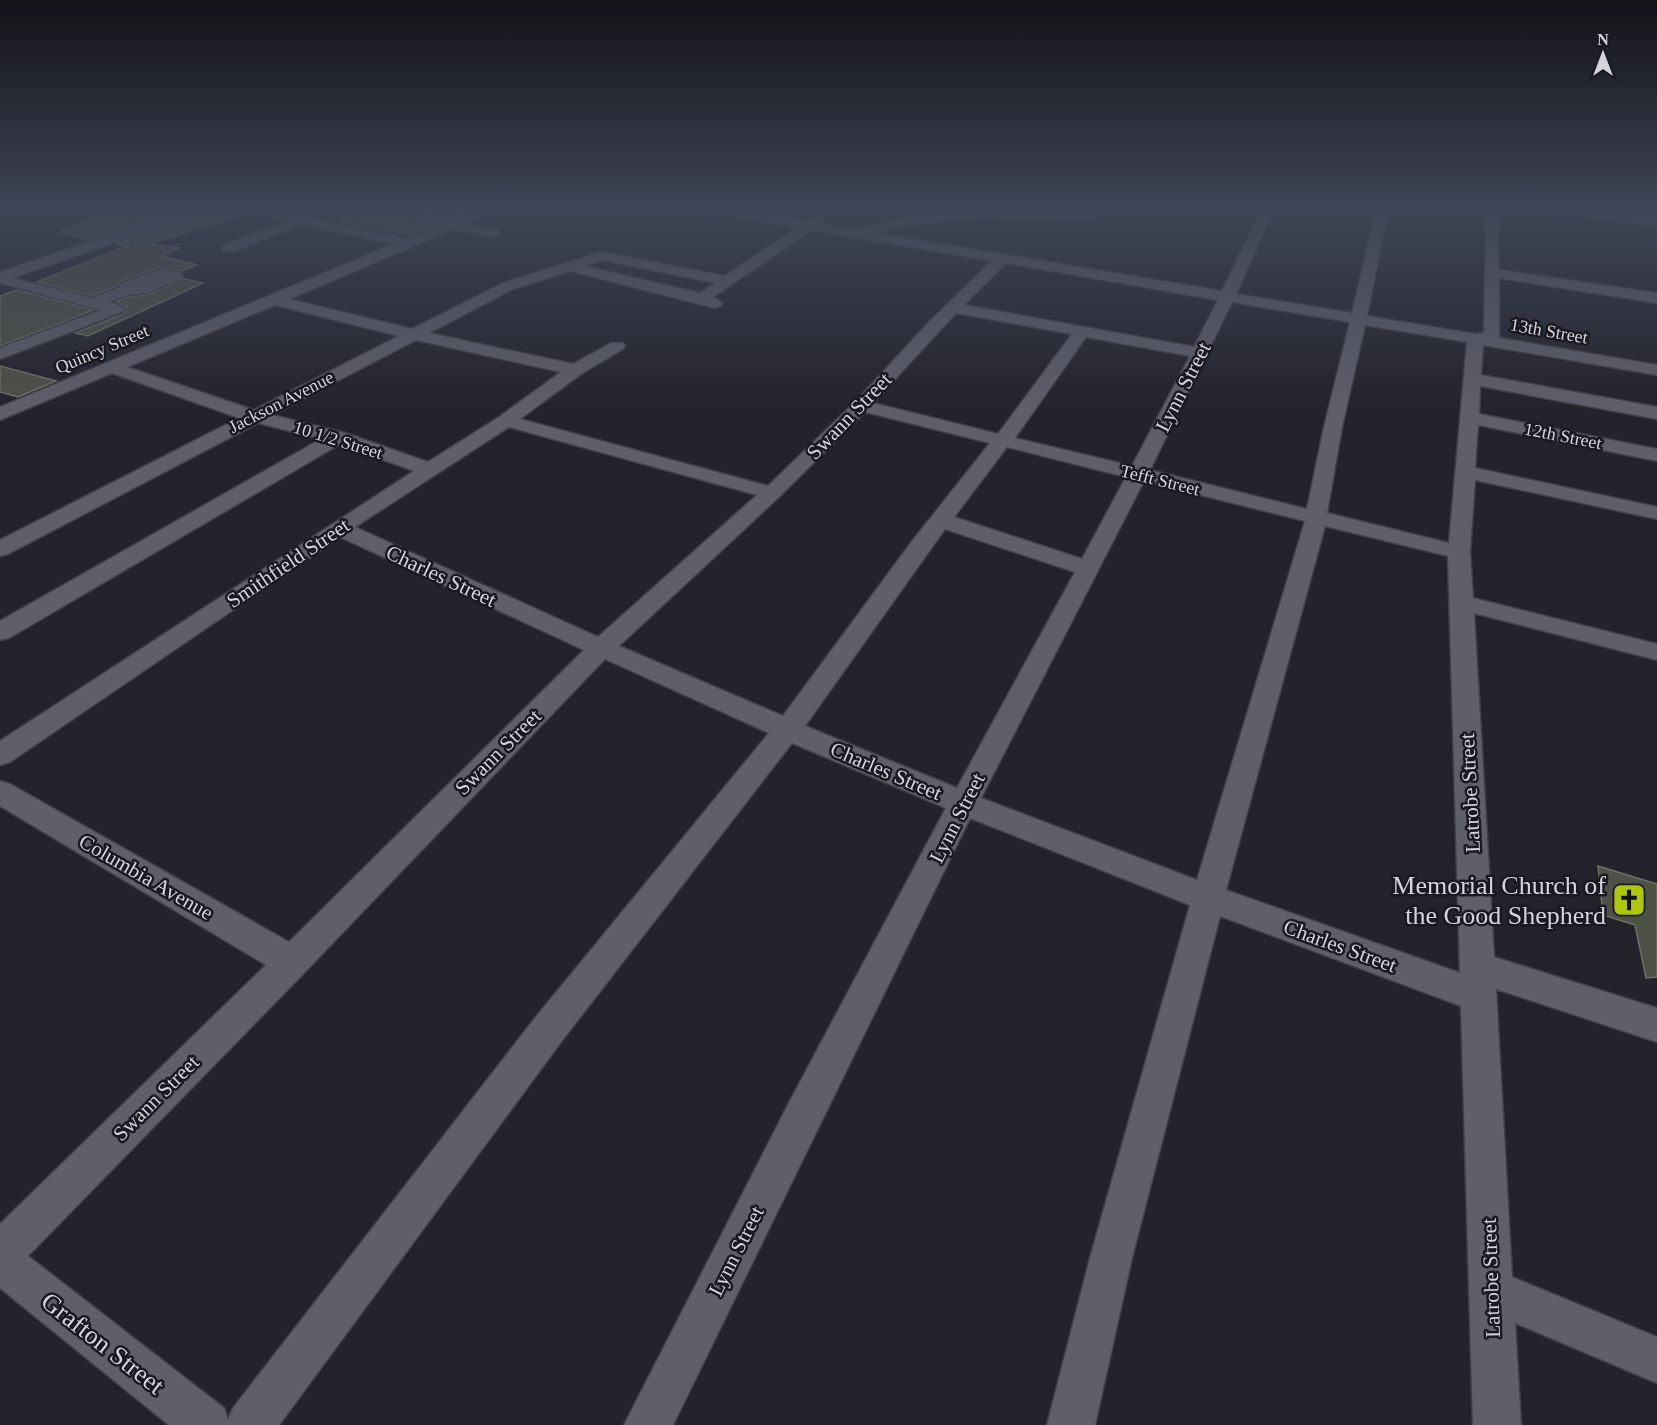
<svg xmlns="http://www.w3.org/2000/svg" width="1657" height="1425" font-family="'Times New Roman',serif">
<rect width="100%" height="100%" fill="#23232c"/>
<path fill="#4e5146" stroke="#6e7165" stroke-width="1.5" d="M129,211H172L91,239L59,233L66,230H62L111,213L119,214Z
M199,211H238V216L149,244L180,248L162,256L197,265L181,271L160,267L121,281L117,286L92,296L37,282L127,246L117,244L196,216Z
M342,211H377L385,217L431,227L410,235L341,222Z
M414,211H470L452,219Z
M184,279L203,283L88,336L75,333L124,314L127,307L116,302L128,297L147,295Z
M17,290L94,310L0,346V296Z
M0,366L56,381L18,397L0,392Z
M1598,866L1657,884V977L1646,978L1635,925L1603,915Z"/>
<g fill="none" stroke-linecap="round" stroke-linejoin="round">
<g stroke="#414048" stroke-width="3">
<path id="minor" d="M179,211H197L195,214L12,278L92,298L119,288L122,283L161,269L181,273L183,276L181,279L146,293L127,295L109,302L122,306L125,309L122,312L0,359V348L101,310L0,283V272Z
M255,211H278L407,239L439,226L385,215L379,211H403L452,221L475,211H492L467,224L498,230L500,233L498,236L493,237L454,229L289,299L412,329L503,283L602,252L725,276L798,227L724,215L718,211H746L807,221L818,216L824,220L821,224L860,230L895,220L964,211H1066L1097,214L1099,217L1097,220L979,217L923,223L875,233L1222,291L1261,211H1273L1236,294L1352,313L1376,211H1388L1367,316L1475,334L1484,333L1486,211H1498L1499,270L1657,293V303L1499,278V338L1657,365V375L1483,345L1481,375L1657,407V419L1480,386L1479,414L1657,449V461L1478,425L1475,468L1657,507V519L1475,480L1470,552L1473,598L1657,644V660L1474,613L1494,957L1657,1008V1042L1496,989L1512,1277L1657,1337V1383L1515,1323L1521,1425H1473L1461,1006L1220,916L1132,1258L1095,1425H1047L1090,1258L1190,905L970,818L673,1425H624L791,1099L946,808L792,743L561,1042L279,1425H169L0,1288V1224L266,965L0,806V781L10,784L289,942L584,650L340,537L10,762L0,765V741L414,471L340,444L9,638L0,640V621L321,439L258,423L8,554L0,556V540L239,418L112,373L0,420V407L394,244L303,224L234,251H224L222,248L224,245L288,221L257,214ZM812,230L992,261L931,320L855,402L768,486L520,419L581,374L623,349L625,346L623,343H611L573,364L429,333L513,289L570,271L715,308L720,306L723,303L713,297ZM603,260L715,283L700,293L584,266ZM1006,263L1218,300L1194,347L964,305ZM1232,302L1350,322L1324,427L1307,509L1150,470ZM275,305L399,336L254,410L127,367ZM956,313L1072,334L998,434L873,403ZM1365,325L1467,342L1449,543L1327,513L1342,427ZM1086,337L1190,356L1132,466L1015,438ZM416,340L561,372L499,417L428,462L345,433L272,415ZM865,412L990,443L913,540L783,716L619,646L779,497ZM509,427L757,495L598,637L355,527ZM1007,447L1126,477L1082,559L954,517ZM1144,481L1305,521L1197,880L981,798ZM1325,526L1448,556L1460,973L1226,890ZM945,529L1075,572L957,788L805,726ZM605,659L769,733L535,1018L233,1408L228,1420L224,1408L28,1256L304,973Z
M1563,211H1599L1657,218V226L1569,215Z"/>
</g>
<use href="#minor" fill="#5f5f6a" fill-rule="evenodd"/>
</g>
<linearGradient id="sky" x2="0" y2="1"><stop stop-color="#131318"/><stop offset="0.51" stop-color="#3f4556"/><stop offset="1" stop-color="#3f4556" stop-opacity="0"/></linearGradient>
<rect width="1657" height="410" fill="url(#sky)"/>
<defs>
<g id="church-square" transform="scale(1.725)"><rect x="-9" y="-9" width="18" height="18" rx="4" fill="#aec60b" stroke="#1a1922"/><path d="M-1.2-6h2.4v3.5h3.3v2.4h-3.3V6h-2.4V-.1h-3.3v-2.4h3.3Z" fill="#111"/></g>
</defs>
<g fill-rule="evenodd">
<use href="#church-square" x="1629" y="900"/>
</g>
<g text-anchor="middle" stroke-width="5" stroke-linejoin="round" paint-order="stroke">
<g font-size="18" fill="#d4d4db" stroke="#1a1922">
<text transform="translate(1549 331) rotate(10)" y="6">13th Street</text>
<text transform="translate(102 349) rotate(-23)" y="6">Quincy Street</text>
<text transform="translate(281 402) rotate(-27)" y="6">Jackson Avenue</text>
<text transform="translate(1563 436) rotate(11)" y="6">12th Street</text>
<text transform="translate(338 440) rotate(17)" y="6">10 1/2 Street</text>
<text transform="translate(1160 480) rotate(14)" y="6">Tefft Street</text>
</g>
<g font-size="21" fill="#d4d4db" stroke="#1a1922">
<text transform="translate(1183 387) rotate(-63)" y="7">Lynn Street</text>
<text transform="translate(849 416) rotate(-46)" y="7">Swann Street</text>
<text transform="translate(288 563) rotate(-34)" y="7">Smithfield Street</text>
<text transform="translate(441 576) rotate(25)" y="7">Charles Street</text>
<text transform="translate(498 752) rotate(-45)" y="7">Swann Street</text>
<text transform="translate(886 771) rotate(23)" y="7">Charles Street</text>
<text transform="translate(1470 793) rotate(-93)" y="7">Latrobe Street</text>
<text transform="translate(957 818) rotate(-63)" y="7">Lynn Street</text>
<text transform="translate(146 877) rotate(30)" y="7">Columbia Avenue</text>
<text transform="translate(1340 946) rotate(20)" y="7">Charles Street</text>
<text transform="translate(156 1098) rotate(-45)" y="7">Swann Street</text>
<text transform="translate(736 1251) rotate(-63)" y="7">Lynn Street</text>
<text transform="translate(1491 1278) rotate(-92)" y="7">Latrobe Street</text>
</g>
<g font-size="26" fill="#d4d4db" stroke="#1a1922" text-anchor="end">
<text x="1606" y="894">Memorial Church of<tspan x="1606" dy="30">the Good Shepherd</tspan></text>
</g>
<g font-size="26" fill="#d4d4db" stroke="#1a1922">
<text transform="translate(103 1343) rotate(38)" y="9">Grafton Street</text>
</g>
</g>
<g transform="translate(1603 54)" stroke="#1a1922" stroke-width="4.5" paint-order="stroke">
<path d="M0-4.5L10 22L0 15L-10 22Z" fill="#d4d4db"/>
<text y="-9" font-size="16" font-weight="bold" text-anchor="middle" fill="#d4d4db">N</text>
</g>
</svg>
